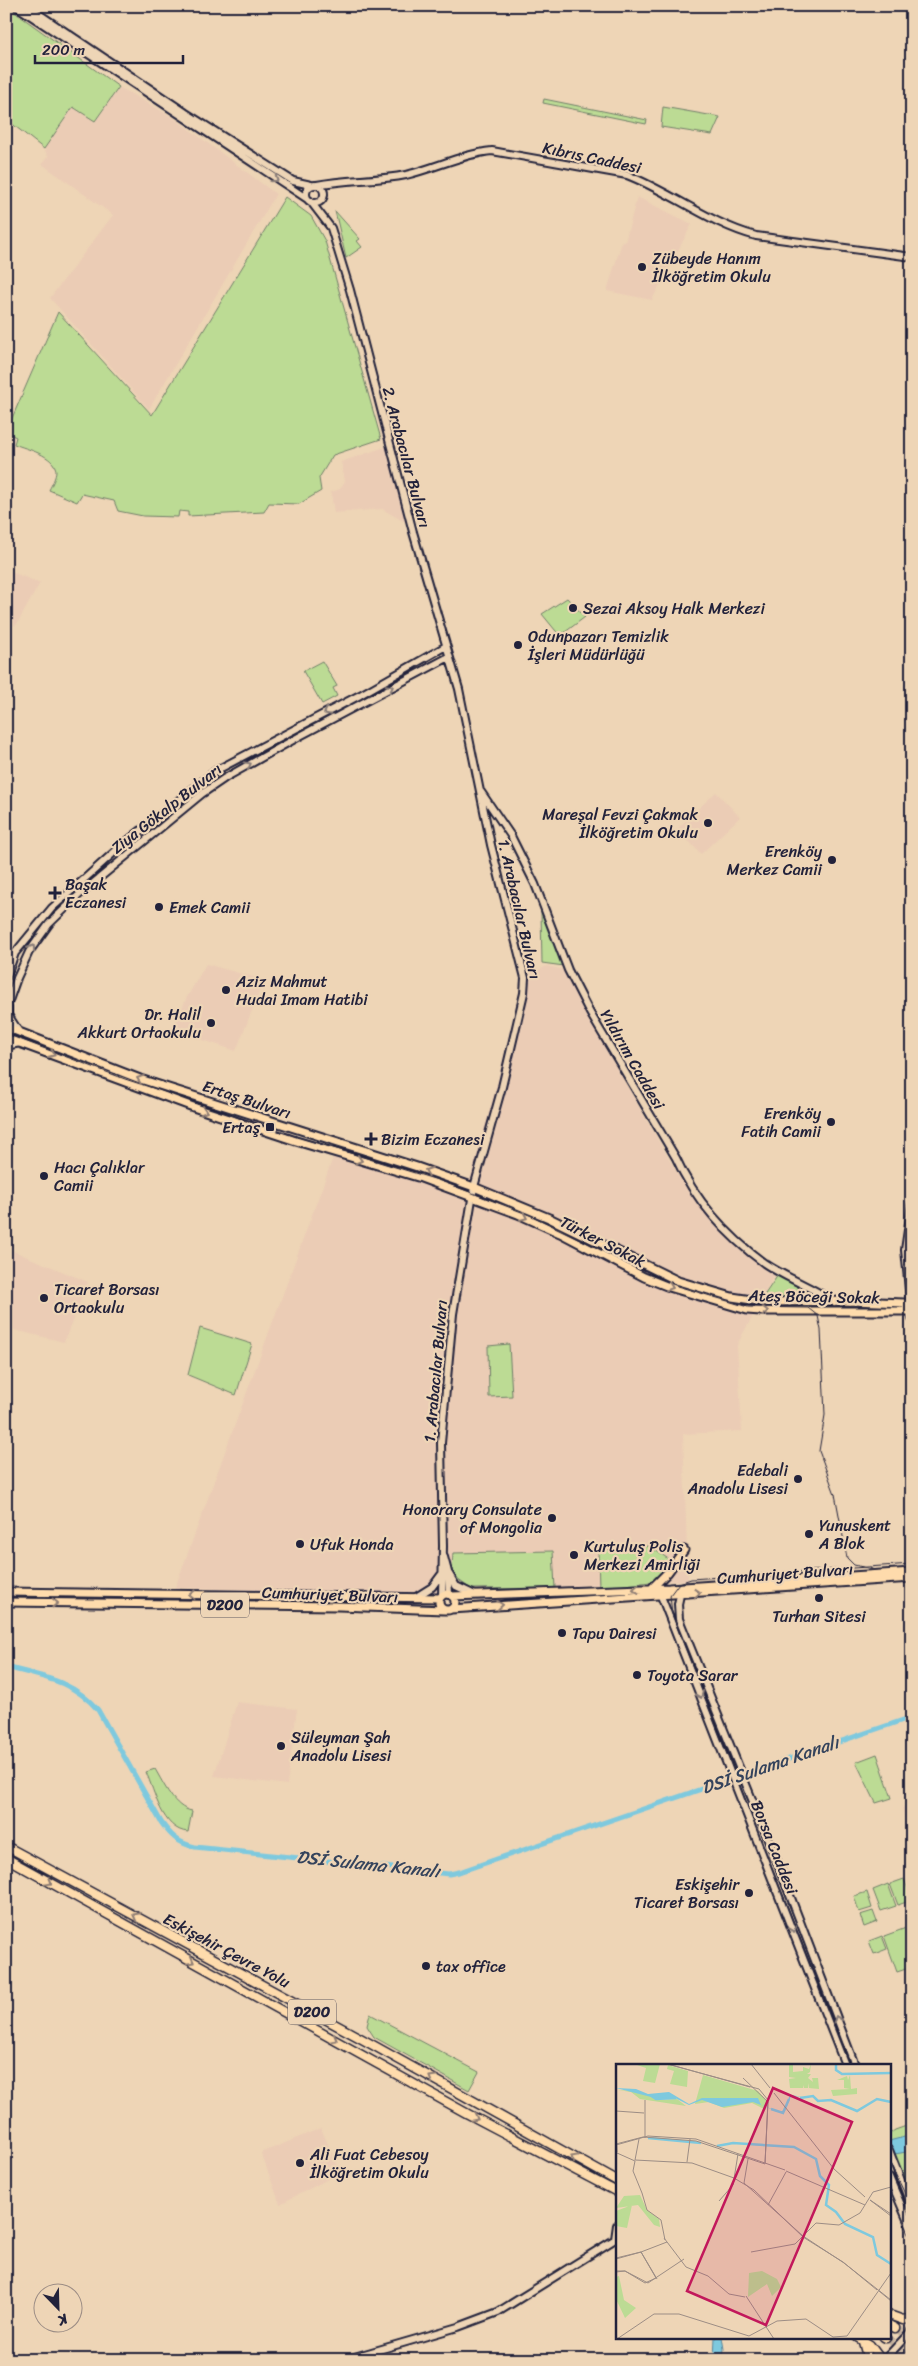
<svg xmlns="http://www.w3.org/2000/svg" width="918" height="2366" font-family="Sriracha,sans-serif">
<rect width="100%" height="100%" fill="#eed5b6"/>
<filter id="ink" filterUnits="userSpaceOnUse"><feTurbulence type="fractalNoise" baseFrequency=".02" numOctaves="2"/><feDisplacementMap in="SourceGraphic" scale="10" xChannelSelector="R" yChannelSelector="G"/><feConvolveMatrix kernelMatrix="1 2 1 2 8 2 1 2 1" color-interpolation-filters="sRGB"/></filter>
<g filter="url(#ink)">
<path fill="#ebccb5" d="M119,87L174,118L276,194L149,409L50,298L113,215L42,164L48,156L44,149L73,107L95,121Z
M637,197L692,224L652,300L607,291L622,242H625Z
M388,446L405,522L382,509L334,513L331,492L340,489L345,481L341,462Z
M6,570L40,583L17,624L9,627H6Z
M716,792L740,817L701,854L677,829Z
M206,964L264,980L236,1051L173,1030L186,999Z
M547,966L564,970L609,1055L687,1190L741,1249L775,1274L737,1345L742,1431L683,1434L688,1580L461,1592L388,1593L175,1588L334,1155L465,1197L498,1080L523,981L528,975Z
M6,1248L88,1282L64,1342L6,1328Z
M237,1702L297,1709L287,1785L214,1776Z
M912,1805V1841L902,1808Z
M321,2128L340,2173L280,2204L261,2153Z"/>
<path fill="#bcdb94" stroke="#6f7e68" d="M6,6L119,87L95,121L73,107L44,149L6,119Z
M544,99L647,120L646,124L543,103Z
M663,107L720,117L712,135L661,127Z
M285,197L311,216L325,241L381,439L333,455L319,478L321,491L299,504L269,503L264,512L188,516V512L179,511L178,517L143,516L118,511L114,501L82,494L77,502L49,490C52,484 56,477 56,471C55,455 26,449 14,444L16,437L6,432L58,312L152,415Z
M335,211L360,239L357,241L362,247L346,258Z
M567,598L585,617L560,636L542,614Z
M322,661L337,686L333,688L337,696L322,704L303,671Z
M541,911L564,966L542,963Z
M778,1275L817,1298L761,1300Z
M200,1328L252,1344L236,1395L188,1375Z
M509,1344L512,1396L489,1397L488,1346Z
M649,1546L673,1562L659,1581L599,1588L598,1550Z
M553,1551L555,1588L471,1589L457,1579L452,1570L453,1553Z
M877,1754L892,1798L876,1803L856,1762Z
M155,1769C164,1784 174,1808 192,1811L188,1832C162,1830 155,1792 146,1772Z
M904,1879L912,1900L898,1905L890,1884Z
M888,1884L896,1906L881,1911L873,1890Z
M867,1892L872,1908L859,1912L854,1896Z
M873,1911L877,1922L864,1927L860,1915Z
M906,1928L912,1944V1967L897,1972L884,1936Z
M882,1936L887,1949L874,1954L869,1941Z
M370,2014L479,2072L469,2090L374,2037L367,2026Z
M912,2124V2199L889,2139V2134L895,2130Z"/>
<path fill="#7ec9de" stroke="#59869d" d="M912,2135V2151L889,2155V2141Z
M715,2337H722L724,2349L723,2360H714Z"/>
<g fill="none" stroke-linecap="round" stroke-linejoin="round">
<path stroke="#7ec9de" stroke-width="5" d="M6,1667C43,1677 72,1680 98,1710L161,1822C171,1836 178,1843 195,1847L449,1874L459,1872L912,1717"/>
<path stroke="#c5b19d" stroke-width="8" stroke-dasharray="8 4" stroke-linecap="butt" d="M895,2328L912,2338
M886,2338L912,2353"/>
<g stroke="#22223b" stroke-width="10">
<path id="secondary" d="M16,6L309,200
M27,6L186,113L293,181L311,185
M317,185C346,179 376,181 406,175C436,168 462,154 492,151L627,175C671,192 710,224 756,236L912,257
M306 194a9 9 0 1 1 18 0a9 9 0 1 1-18 0Z
M311,202L331,228L350,290L413,532L459,689L491,845L525,978L524,993L502,1087L474,1187L453,1314L441,1443L443,1546L442,1596
M481,792L511,836L535,884L568,970L590,1013L676,1158C694,1199 727,1236 764,1263C786,1278 812,1287 834,1302
M6,978L15,953L52,908L120,847L217,770L360,695L446,646
M8,1007V1015L19,1032
M6,1009L17,978L29,952L49,924L80,894L203,793L225,778L302,735L449,657
M6,1046L20,1043
M912,1203L905,1250L912,1319
M444,1557L448,1572L449,1595
M449,1574L456,1586L475,1595
M665,1592L661,1596L845,2065
M680,1595L678,1604L679,1619L773,1851L855,2065
M416,1597L432,1587L441,1575
M889,2150L912,2208
M889,2177L912,2231
M615,2239L617,2225
M912,2338V2355
M344,2360L458,2327L498,2312L617,2238
M884,2360L912,2330"/>
</g>
<g stroke="#22223b" stroke-width="11">
<path id="primary" d="M6,1027L140,1079L417,1167L474,1187L549,1218L678,1281L732,1297L765,1302L853,1301L904,1303L912,1312
M6,1038L196,1108L296,1141L421,1178L518,1214L560,1233L644,1277L669,1287L747,1310L761,1311H912
M652,1588L668,1572L684,1550
M6,1592L440,1598
M439 1602a8 8 0 1 1 16 0a8 8 0 1 1-16 0Z
M452,1596L669,1588L912,1572
M6,1602L339,1606L444,1610
M451,1609L912,1578"/>
</g>
<g stroke="#22223b" stroke-width="11">
<path id="highway" d="M6,1846L362,2039L617,2181
M6,1858L468,2114L617,2192
M889,2315L903,2320L912,2318
M889,2325L895,2328
M857,2337L870,2345L881,2360
M884,2337L886,2338
M863,2342L868,2360"/>
</g>
<use href="#secondary" stroke="#eed5b6" stroke-width="6"/>
<use href="#primary" stroke="#fedbac" stroke-width="7"/>
<use href="#highway" stroke="#fedbac" stroke-width="8"/>
<path stroke="#22223b" stroke-width="1" d="M6,1034L125,1079L211,1107L246,1121L444,1182L532,1216L677,1286L748,1307L808,1308L818,1316L821,1330L825,1415L819,1451L835,1494L847,1558L854,1565L872,1569
M850,2065L672,1614L670,1595L679,1583L691,1579L912,1564
M889,2161L912,2208"/>
</g>
<defs><path id="oneway-chevron" d="M-2-3.5L2.5 0L-2 3.5" fill="none" stroke-width="1.6" stroke-linecap="round" stroke-linejoin="round" transform="scale(1.25)"/></defs>
<g stroke="#887c78">
<use href="#oneway-chevron" transform="translate(275 179) rotate(34)"/>
<use href="#oneway-chevron" transform="translate(390 688) rotate(-27)"/>
<use href="#oneway-chevron" transform="translate(327 712) rotate(153)"/>
<use href="#oneway-chevron" transform="translate(248 765) rotate(-29)"/>
<use href="#oneway-chevron" transform="translate(32 948) rotate(-57)"/>
<use href="#oneway-chevron" transform="translate(700 1695) rotate(68)"/>
<use href="#oneway-chevron" transform="translate(793 1929) rotate(69)"/>
<use href="#oneway-chevron" transform="translate(837 2019) rotate(-110)"/>
</g>
<g stroke="#907e74">
<use href="#oneway-chevron" transform="translate(52 1054) rotate(23)"/>
<use href="#oneway-chevron" transform="translate(140 1079) rotate(-161)"/>
<use href="#oneway-chevron" transform="translate(204 1111) rotate(18)"/>
<use href="#oneway-chevron" transform="translate(359 1160) rotate(17)"/>
<use href="#oneway-chevron" transform="translate(428 1171) rotate(-160)"/>
<use href="#oneway-chevron" transform="translate(524 1217) rotate(24)"/>
<use href="#oneway-chevron" transform="translate(670 1287) rotate(19)"/>
<use href="#oneway-chevron" transform="translate(765 1311) rotate(1)"/>
<use href="#oneway-chevron" transform="translate(636 1589) rotate(177)"/>
<use href="#oneway-chevron" transform="translate(697 1593) rotate(-4)"/>
<use href="#oneway-chevron" transform="translate(192 1595) rotate(-179)"/>
<use href="#oneway-chevron" transform="translate(55 1603) rotate(1)"/>
<use href="#oneway-chevron" transform="translate(500 1605) rotate(-5)"/>
<use href="#oneway-chevron" transform="translate(49 1882) rotate(29)"/>
<use href="#oneway-chevron" transform="translate(136 1916) rotate(-152)"/>
<use href="#oneway-chevron" transform="translate(191 1961) rotate(29)"/>
<use href="#oneway-chevron" transform="translate(334 2039) rotate(29)"/>
<use href="#oneway-chevron" transform="translate(432 2078) rotate(-150)"/>
<use href="#oneway-chevron" transform="translate(475 2118) rotate(28)"/>
<use href="#oneway-chevron" transform="translate(574 2158) rotate(-151)"/>
</g>
</g>
<g fill="#22223b" stroke="#eed5b6" stroke-width="2">
<circle cx="642" cy="267" r="5"/>
<circle cx="573" cy="608" r="5"/>
<circle cx="518" cy="645" r="5"/>
<circle cx="708" cy="823" r="5"/>
<circle cx="832" cy="860" r="5"/>
<path d="M52.5 885.5h5v5h5v5h-5v5h-5v-5h-5v-5h5z"/>
<circle cx="159" cy="907" r="5"/>
<circle cx="226" cy="990" r="5"/>
<circle cx="211" cy="1023" r="5"/>
<circle cx="831" cy="1122" r="5"/>
<rect x="265" y="1122" width="10" height="10" rx="2.5"/>
<path d="M368.5 1131.5h5v5h5v5h-5v5h-5v-5h-5v-5h5z"/>
<circle cx="44" cy="1176" r="5"/>
<circle cx="44" cy="1298" r="5"/>
<circle cx="798" cy="1479" r="5"/>
<circle cx="552" cy="1518" r="5"/>
<circle cx="809" cy="1534" r="5"/>
<circle cx="300" cy="1544" r="5"/>
<circle cx="574" cy="1555" r="5"/>
<circle cx="819" cy="1598" r="5"/>
<circle cx="562" cy="1633" r="5"/>
<circle cx="637" cy="1675" r="5"/>
<circle cx="281" cy="1746" r="5"/>
<circle cx="749" cy="1893" r="5"/>
<circle cx="426" cy="1966" r="5"/>
<circle cx="300" cy="2163" r="5"/>
</g>
<g text-anchor="middle" stroke-width="4.5" stroke-linejoin="round" paint-order="stroke">
<g fill="#eed5b6" stroke="#5f5860" stroke-width="1">
<rect x="201" y="1592.5" width="48" height="25" rx="4"/>
<rect x="288" y="1999.5" width="48" height="25" rx="4"/>
</g>
<g font-size="15" font-weight="bold" fill="#22223b">
<text x="225" y="1610">D200</text>
<text x="312" y="2017">D200</text>
</g>
<g font-size="16" fill="#22223b" stroke="#eed5b6">
<text transform="translate(592 157) rotate(12)" y="6">Kıbrıs Caddesi</text>
<text transform="translate(407 457) rotate(75)" y="6">2. Arabacılar Bulvarı</text>
<text transform="translate(166 808) rotate(-38)" y="6">Ziya Gökalp Bulvarı</text>
<text transform="translate(520 909) rotate(77)" y="6">1. Arabacılar Bulvarı</text>
<text transform="translate(633 1059) rotate(60)" y="6">Yıldırım Caddesi</text>
<text transform="translate(247 1099) rotate(18)" y="6">Ertaş Bulvarı</text>
<text transform="translate(603 1241) rotate(27)" y="6">Türker Sokak</text>
<text transform="translate(814 1296) rotate(1)" y="6">Ateş Böceği Sokak</text>
<text transform="translate(435 1371) rotate(-85)" y="6">1. Arabacılar Bulvarı</text>
<text transform="translate(785 1573) rotate(-4)" y="6">Cumhuriyet Bulvarı</text>
<text transform="translate(330 1594) rotate(2)" y="6">Cumhuriyet Bulvarı</text>
<text transform="translate(775 1847) rotate(68)" y="6">Borsa Caddesi</text>
<text transform="translate(227 1950) rotate(28)" y="6">Eskişehir Çevre Yolu</text>
</g>
<g font-size="16" fill="#22223b" stroke="#eed5b6" text-anchor="start">
<text x="652" y="264">Zübeyde Hanım<tspan x="652" dy="18">İlköğretim Okulu</tspan></text>
<text x="583" y="614">Sezai Aksoy Halk Merkezi</text>
<text x="528" y="642">Odunpazarı Temizlik<tspan x="528" dy="18">İşleri Müdürlüğü</tspan></text>
<text x="698" y="820" text-anchor="end">Mareşal Fevzi Çakmak<tspan x="698" dy="18">İlköğretim Okulu</tspan></text>
<text x="822" y="857" text-anchor="end">Erenköy<tspan x="822" dy="18">Merkez Camii</tspan></text>
<text x="65" y="890">Başak<tspan x="65" dy="18">Eczanesi</tspan></text>
<text x="169" y="913">Emek Camii</text>
<text x="236" y="987">Aziz Mahmut<tspan x="236" dy="18">Hudai Imam Hatibi</tspan></text>
<text x="201" y="1020" text-anchor="end">Dr. Halil<tspan x="201" dy="18">Akkurt Ortaokulu</tspan></text>
<text x="821" y="1119" text-anchor="end">Erenköy<tspan x="821" dy="18">Fatih Camii</tspan></text>
<text x="260" y="1133" text-anchor="end">Ertaş</text>
<text x="381" y="1145">Bizim Eczanesi</text>
<text x="54" y="1173">Hacı Çalıklar<tspan x="54" dy="18">Camii</tspan></text>
<text x="54" y="1295">Ticaret Borsası<tspan x="54" dy="18">Ortaokulu</tspan></text>
<text x="788" y="1476" text-anchor="end">Edebali<tspan x="788" dy="18">Anadolu Lisesi</tspan></text>
<text x="542" y="1515" text-anchor="end">Honorary Consulate<tspan x="542" dy="18">of Mongolia</tspan></text>
<text x="819" y="1531">Yunuskent<tspan x="819" dy="18">A Blok</tspan></text>
<text x="310" y="1550">Ufuk Honda</text>
<text x="584" y="1552">Kurtuluş Polis<tspan x="584" dy="18">Merkezi Amirliği</tspan></text>
<text x="819" y="1622" text-anchor="middle">Turhan Sitesi</text>
<text x="572" y="1639">Tapu Dairesi</text>
<text x="647" y="1681">Toyota Sarar</text>
<text x="291" y="1743">Süleyman Şah<tspan x="291" dy="18">Anadolu Lisesi</tspan></text>
<text x="739" y="1890" text-anchor="end">Eskişehir<tspan x="739" dy="18">Ticaret Borsası</tspan></text>
<text x="436" y="1972">tax office</text>
<text x="310" y="2160">Ali Fuat Cebesoy<tspan x="310" dy="18">İlköğretim Okulu</tspan></text>
</g>
<g font-size="18" font-style="italic" fill="#34435c" stroke="#eed5b6">
<text transform="translate(770 1765) rotate(-19)" y="6">DSİ Sulama Kanalı</text>
<text transform="translate(368 1864) rotate(6)" y="6">DSİ Sulama Kanalı</text>
</g>
</g>
<g transform="translate(616 2064)">
<rect width="275" height="275" fill="#eed5b6"/>
<path d="M18,0H44L39,19L27,17L30,4ZM173,0H177V8L187,7V3L193,5L195,0L194,8L191,10H195L192,14L197,18L196,14H202L203,25L193,24V19L192,24H188L187,21V24H174L173,15L180,14L173,13ZM52,1L72,7L71,23L54,20L58,7L51,5ZM87,11L142,27L150,36V46L136,39L108,44L93,38L79,40ZM234,11L235,25L241,24V30L217,32L215,26L234,25L228,24V16H221L231,12L232,16ZM2,26L18,27L45,36L61,35L70,42L24,35L15,28ZM24,131L31,146L43,155L44,163L38,161L22,141L0,144L8,132ZM16,141L11,164L0,162V147ZM146,207L161,215L165,223L156,232L151,220L132,233L133,209ZM3,212L8,236L20,244L9,254L0,235V213Z" fill="#bcdb94"/>
<path d="M0,24L20,25L32,30L53,28L73,40L86,34H142L145,41L164,48L170,45L173,33L175,31L187,33L175,32L169,47L165,49L137,38L106,43L86,36L73,41L59,34H39Z" fill="#7ec9de"/>
<path fill="none" stroke="#7ec9de" stroke-width="2.5" d="M220,0V6L226,10L275,9M34,31L40,35L60,34M184,34L197,32L202,37L215,36L241,47L261,35L275,38M155,45L167,49L173,35M32,74L85,79M101,82L117,79L178,83L200,95L204,112L213,121L210,141L220,148L229,160L257,173L261,191L275,200"/>
<path fill="none" stroke="#9c8d85" stroke-width="1" d="M51,0L143,25L152,36L149,99M52,0L134,23M135,0L154,24M158,29L218,105L249,133M29,36V74M0,47L28,49M0,64L1,88M0,80L27,73L80,77L149,100L152,38L127,14M0,81L32,72L80,75L169,106M1,89L19,97M132,95L128,119L187,172L228,199L275,236M19,96L76,99L118,114L138,126L187,173L227,198L261,226M19,96L23,75M19,97L17,107L26,129M71,98L74,75M170,107L249,141M26,129L31,146L45,156L49,176M103,137L117,121L122,90M152,141L170,108M275,150L254,136L275,152M48,174L70,203L92,212L113,230L129,233M25,188L51,178M135,188L179,180L200,159L223,161L244,149L257,128L275,123M0,194L25,188L40,214L29,219L9,207H0M0,195L25,188L41,215M0,208L9,207L32,219L68,195M263,227L275,237M130,232L158,275M1,275L38,250H63L133,272L161,257L190,255L217,273L231,272L275,209"/>
<path fill="#c2185b" fill-opacity="0.15" stroke="#c2185b" stroke-width="2.5" d="M157,24L236,58L150,261L71,227Z"/>
<rect width="275" height="275" fill="none" stroke="#22223b" stroke-width="2.5"/>
</g>
<rect width="918" height="2366" fill="none" stroke="#eed5b6" stroke-width="25"/>
<rect x="12" y="12" width="893" height="2341" fill="none" stroke="#22223b" stroke-width="2" filter="url(#ink)"/>
<g transform="translate(58 2308) rotate(157)"><circle r="24" fill="#eed5b6" stroke="#9c8d85"/>
<path d="M0-4L9 19L0 12L-9 19Z" fill="#22223b"/>
<text y="-8" font-size="14" font-weight="bold" text-anchor="middle" fill="#22223b">K</text>
</g>
<path d="M35 55v8h148v-8" fill="none" stroke="#22223b" stroke-width="2.5"/>
<text x="42" y="55" font-size="15" fill="#22223b" stroke="#eed5b6" stroke-width="4" paint-order="stroke">200 m</text>
</svg>
